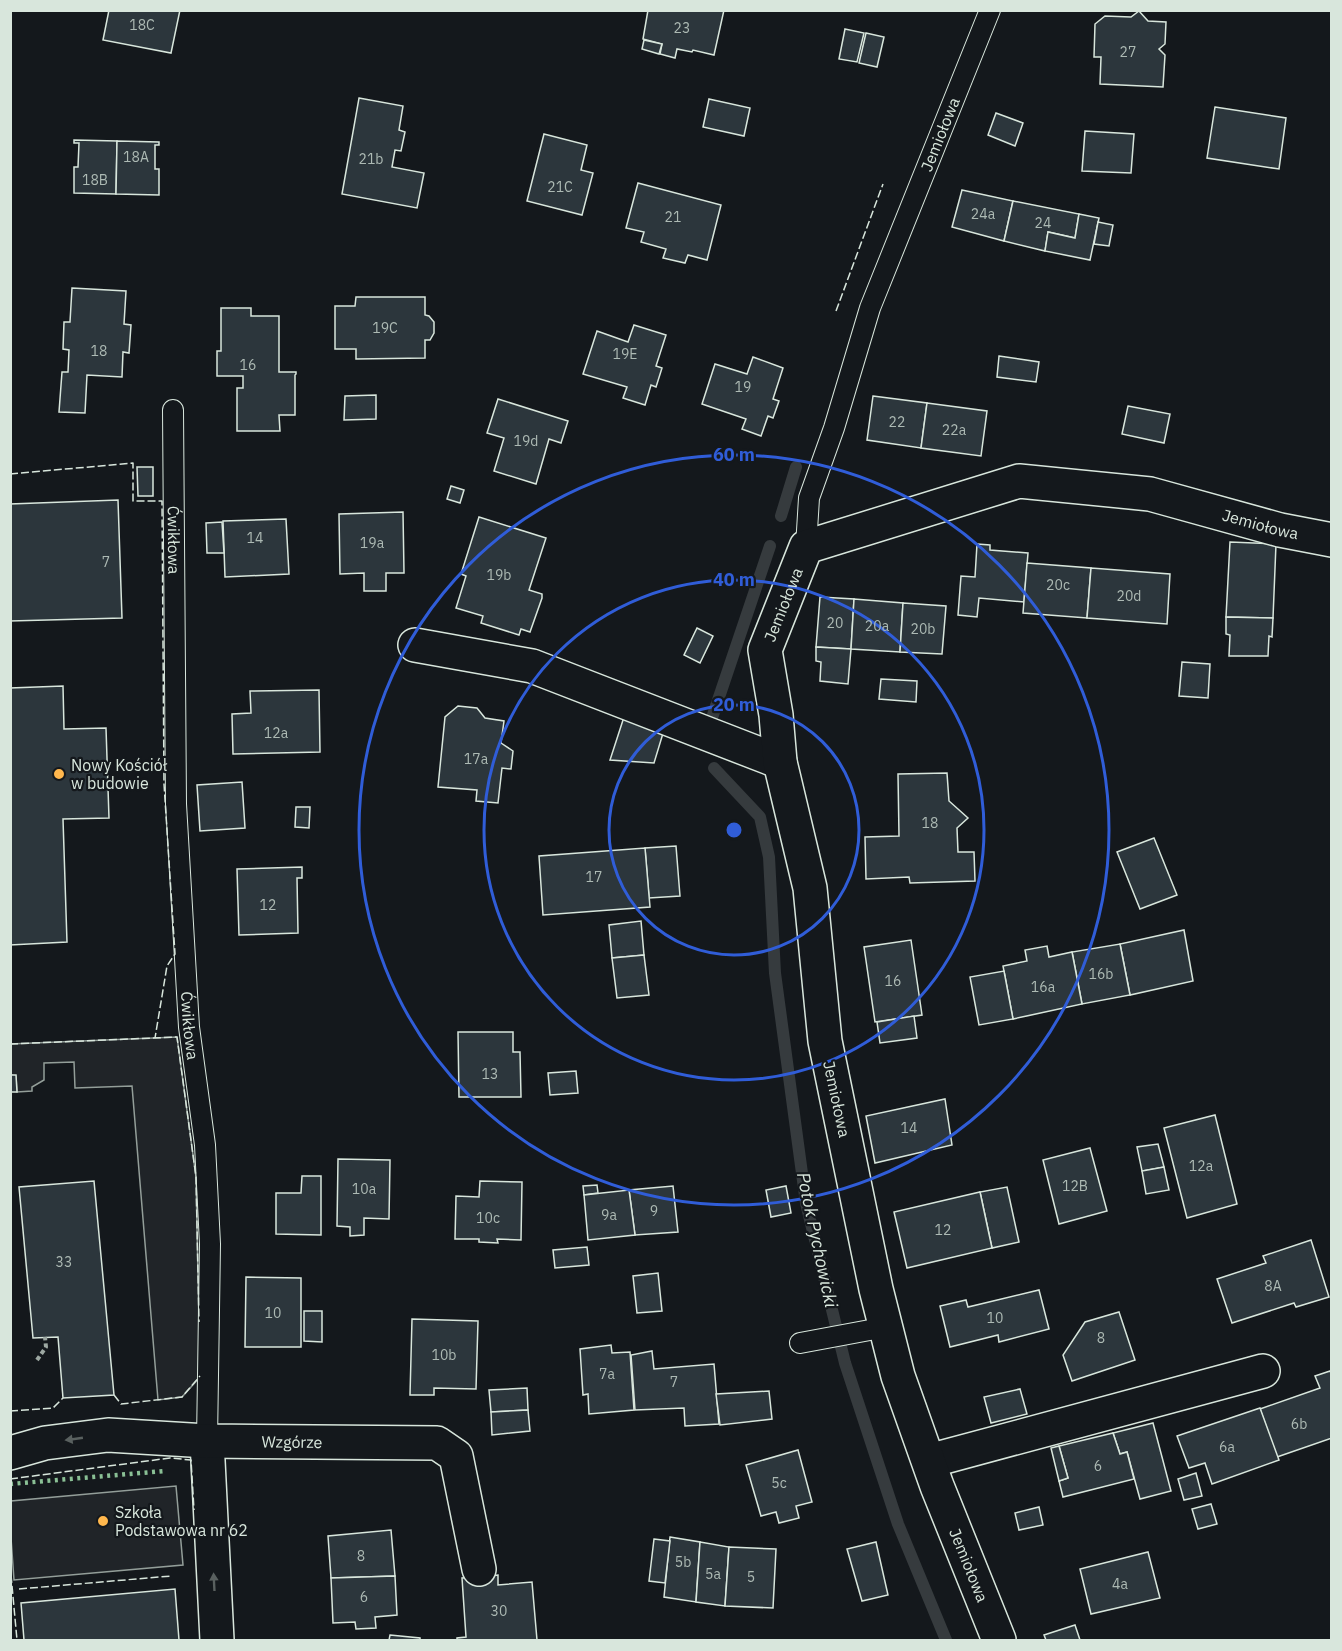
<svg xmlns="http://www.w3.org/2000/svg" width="1342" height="1651" viewBox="0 0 1342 1651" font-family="'IBM Plex Sans',sans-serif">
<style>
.green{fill:#202428;stroke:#939e99;stroke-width:1.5}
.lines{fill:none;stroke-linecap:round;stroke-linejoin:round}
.stream{stroke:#363b3e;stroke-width:12}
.building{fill:#2c363c;stroke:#d8e6dc;stroke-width:1.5}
.service-casing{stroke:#d8e6dc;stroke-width:22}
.minor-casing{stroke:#d8e6dc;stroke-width:36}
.path{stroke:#9da8a2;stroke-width:4;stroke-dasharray:4.5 3;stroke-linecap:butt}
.service{stroke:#14181c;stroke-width:20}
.minor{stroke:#14181c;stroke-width:33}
.hedge{stroke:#8ac095;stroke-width:4.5;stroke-dasharray:3 4.5;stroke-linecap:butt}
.fence{stroke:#d8e6dc;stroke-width:1.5;stroke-dasharray:8 3;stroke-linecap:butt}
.oneway{fill:#59605f}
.ring{fill:none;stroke:#305dd8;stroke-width:3}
.poi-dot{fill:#ffb74d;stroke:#14181c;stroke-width:2}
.labels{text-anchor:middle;stroke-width:4.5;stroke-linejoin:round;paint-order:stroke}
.number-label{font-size:14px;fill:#adbab4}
.street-label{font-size:16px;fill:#d8e6dc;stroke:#14181c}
.poi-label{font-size:16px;fill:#d8e6dc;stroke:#14181c;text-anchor:start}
.water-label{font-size:18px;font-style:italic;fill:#d8e6dc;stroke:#14181c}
.centre{fill:#305dd8;stroke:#14181c;stroke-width:3}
.ring-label{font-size:18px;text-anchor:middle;font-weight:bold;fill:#305dd8;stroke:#14181c;stroke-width:4.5;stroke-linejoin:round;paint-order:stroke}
</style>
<rect width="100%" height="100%" fill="#14181c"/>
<!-- green -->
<g class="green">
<polygon points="177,1037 196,1177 200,1377 182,1397 158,1400 132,1086 75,1088 74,1062 44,1063 44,1080 32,1087 32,1091 17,1092 16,1076 11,1075 10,1044"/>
<polygon points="176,1486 183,1565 14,1580 11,1538 11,1501"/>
</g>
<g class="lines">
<!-- stream -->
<g class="stream">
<polyline points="781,516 796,467"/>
<polyline points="713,715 770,546"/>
<polyline points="714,768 760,817 769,857 775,973 806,1203 845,1363 898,1524 946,1640"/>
</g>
</g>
<!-- building -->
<g class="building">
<polygon points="109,10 180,10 171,53 103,40"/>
<polygon points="648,10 724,10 714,55 693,50 692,52 677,49 675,58 660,54 662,44 643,39"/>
<polygon points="1139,11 1148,21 1166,22 1165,44 1159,49 1165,55 1163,87 1100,84 1101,57 1094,57 1095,24 1105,16 1131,17"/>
<polygon points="845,29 864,33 857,62 839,59"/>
<polygon points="866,33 884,37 877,67 859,63"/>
<polygon points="644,40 662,44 659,54 642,49"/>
<polygon points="359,98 403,106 399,130 405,132 401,151 395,150 392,167 424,173 417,208 342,194"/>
<polygon points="709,99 750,108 744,136 703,127"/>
<polygon points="1215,107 1286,118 1279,169 1207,158"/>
<polygon points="996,113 1023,123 1015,146 988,135"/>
<polygon points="1085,131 1134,134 1131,173 1082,171"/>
<polygon points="544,134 587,145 581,170 593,173 582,215 527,201"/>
<polygon points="74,140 117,141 116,194 74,193 74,167 78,167 79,143 74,143"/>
<polygon points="117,141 159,142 159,145 155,145 155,169 159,169 159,195 116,194"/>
<polygon points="638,183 721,205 707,260 688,255 685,263 663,258 666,249 641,242 644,232 626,228"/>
<polygon points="962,190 1013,201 1004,241 952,227"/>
<polygon points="1013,201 1079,214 1075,238 1048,232 1045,251 1004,241"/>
<polygon points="1079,214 1099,218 1090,260 1045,251 1048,232 1075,238"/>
<polygon points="1098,222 1113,225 1109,246 1094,244"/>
<polygon points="72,288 126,291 124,324 131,325 129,353 123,352 122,377 87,375 85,413 59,412 62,372 68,372 69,350 63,349 64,322 70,322"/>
<polygon points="356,297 425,297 425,315 429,316 434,322 434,333 430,340 425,340 425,358 356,359 356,349 335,349 335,306 355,306"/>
<polygon points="221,308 251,308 251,316 279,316 279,372 296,372 296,374 295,375 295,415 279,415 280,431 237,431 237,388 243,388 243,376 217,376 217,351 221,351"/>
<polygon points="634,325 666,335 656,366 662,368 656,387 651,385 645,405 623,398 627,387 583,374 597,331 628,342"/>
<polygon points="999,356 1039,362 1036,382 997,377"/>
<polygon points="753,357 783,368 773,399 779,401 773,418 768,416 761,436 742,429 746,419 702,404 715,364 747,374"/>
<polygon points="376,395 376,419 344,420 345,396"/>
<polygon points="873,396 927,403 921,448 867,440"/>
<polygon points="498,399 568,421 561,443 549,439 536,484 494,471 504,438 487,433"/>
<polygon points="927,403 987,411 981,456 921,448"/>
<polygon points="1128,406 1170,414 1164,443 1122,434"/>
<polygon points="137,467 153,467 153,496 138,496"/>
<polygon points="451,486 464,490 460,503 447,499"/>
<polygon points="118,500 122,618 10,621 10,504"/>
<polygon points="403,512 404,573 386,573 386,591 364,591 364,573 340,574 339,514"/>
<polygon points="479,517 546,538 529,590 542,594 542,598 530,632 521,629 519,635 481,623 483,616 456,608 466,576 461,574"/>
<polygon points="286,519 289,574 225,577 223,521"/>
<polygon points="222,522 224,553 207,553 206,523"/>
<polygon points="1230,542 1276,544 1273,618 1226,617"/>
<polygon points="977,544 990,545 990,550 1028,553 1024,602 979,598 977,617 958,615 961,576 975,577"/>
<polygon points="1027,563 1091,568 1087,618 1023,613"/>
<polygon points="1091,568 1170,574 1167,624 1087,618"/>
<polygon points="820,597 854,599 851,649 816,647"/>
<polygon points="854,599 903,603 900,652 851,649"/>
<polygon points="903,603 946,606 942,654 900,652"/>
<polygon points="1226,617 1273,618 1272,637 1269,636 1268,656 1229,656 1230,635 1226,634"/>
<polygon points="697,628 713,636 700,663 684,655"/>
<polygon points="816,647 851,649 848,684 820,681 821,662 816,661"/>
<polygon points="1182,662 1210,664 1208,698 1179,696"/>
<polygon points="881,679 917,681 916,702 879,699"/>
<polygon points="63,686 64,729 106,728 109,818 63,819 67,942 10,945 10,688"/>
<polygon points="319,690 320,752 233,754 232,714 251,713 250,691"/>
<polygon points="458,706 477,708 485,718 504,721 501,743 513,751 511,769 502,768 498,803 476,801 477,790 438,787 445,717"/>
<polygon points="624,717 664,730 654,763 610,760"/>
<polygon points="947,773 949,801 968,818 957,828 958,852 974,852 975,881 910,883 909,877 866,879 865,837 899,836 898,774"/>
<polygon points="242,782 245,828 200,831 197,785"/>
<polygon points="296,807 310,807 309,828 295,827"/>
<polygon points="1154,838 1177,895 1140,909 1117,852"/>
<polygon points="676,846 680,896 649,898 645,848"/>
<polygon points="645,848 650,907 543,915 539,856"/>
<polygon points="302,867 302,878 297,878 298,933 239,935 237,869"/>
<polygon points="641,921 644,955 612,958 609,925"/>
<polygon points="1184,930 1193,981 1130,995 1120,944"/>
<polygon points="911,940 922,1015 875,1022 864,947"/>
<polygon points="1120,944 1130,995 1082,1004 1072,952"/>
<polygon points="1047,946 1049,957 1072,952 1082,1004 1013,1019 1003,966 1027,961 1025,950"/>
<polygon points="644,955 649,995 617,998 612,958"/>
<polygon points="1004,971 1013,1019 979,1025 970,977"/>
<polygon points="914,1016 917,1038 880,1043 877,1022"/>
<polygon points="458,1032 513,1032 513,1052 520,1052 521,1097 459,1097"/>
<polygon points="576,1071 578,1093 550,1095 548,1073"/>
<polygon points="10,1075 16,1075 17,1092 10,1092"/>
<polygon points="945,1099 952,1145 875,1163 866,1116"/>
<polygon points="1215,1115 1237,1204 1187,1218 1164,1128"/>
<polygon points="1158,1144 1164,1167 1142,1171 1137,1147"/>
<polygon points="1090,1148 1107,1211 1059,1224 1043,1160"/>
<polygon points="338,1159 390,1160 389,1219 364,1218 364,1235 350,1236 350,1227 337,1226"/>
<polygon points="1164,1167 1169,1190 1146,1194 1142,1171"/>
<polygon points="302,1176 321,1176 321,1235 276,1234 276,1193 301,1193"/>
<polygon points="94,1181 114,1395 63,1398 58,1337 33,1338 19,1187"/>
<polygon points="480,1181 522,1182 521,1240 497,1239 498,1243 479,1242 479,1239 455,1239 456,1196 479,1197"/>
<polygon points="597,1185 598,1193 584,1195 583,1186"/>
<polygon points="673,1186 678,1232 635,1235 629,1190"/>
<polygon points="786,1186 791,1213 771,1217 766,1190"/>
<polygon points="1007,1187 1019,1242 992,1248 980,1192"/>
<polygon points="629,1190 635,1235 588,1240 584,1195"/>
<polygon points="980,1192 992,1248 907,1268 894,1212"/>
<polygon points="1311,1240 1329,1297 1296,1307 1294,1303 1232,1323 1217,1279 1266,1263 1263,1256"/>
<polygon points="587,1247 589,1265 555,1268 553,1250"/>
<polygon points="658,1273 662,1311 637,1313 633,1276"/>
<polygon points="246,1277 301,1278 301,1347 245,1347"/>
<polygon points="1039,1290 1049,1329 999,1342 998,1335 950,1347 940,1306 966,1300 968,1307"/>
<polygon points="304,1311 322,1311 322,1342 304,1341"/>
<polygon points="1119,1312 1135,1360 1072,1381 1063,1355 1085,1322"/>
<polygon points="412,1319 478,1321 476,1389 434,1388 434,1395 410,1395"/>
<polygon points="611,1345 612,1353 630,1352 634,1410 589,1414 588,1394 583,1395 580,1349"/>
<polygon points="652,1351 654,1369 714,1364 719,1424 685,1426 684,1408 635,1410 631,1355"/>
<polygon points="1330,1371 1332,1376 1332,1438 1277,1457 1260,1409 1320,1388 1315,1376"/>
<polygon points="527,1388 528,1410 491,1412 489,1390"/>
<polygon points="1020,1389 1027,1414 991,1423 984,1397"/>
<polygon points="769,1391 772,1419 720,1425 716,1394"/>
<polygon points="1260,1408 1279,1460 1212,1484 1205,1463 1189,1468 1177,1436"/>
<polygon points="528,1410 530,1431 492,1435 491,1412"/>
<polygon points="1153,1423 1171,1491 1140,1499 1127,1452 1120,1454 1113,1433"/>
<polygon points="1113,1433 1120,1454 1127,1452 1134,1479 1063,1497 1059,1481 1068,1478 1059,1446"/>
<polygon points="1059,1446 1068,1478 1059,1481 1051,1448"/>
<polygon points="798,1450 812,1502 796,1506 799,1518 779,1523 776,1512 761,1516 746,1465"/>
<polygon points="1196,1473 1202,1496 1184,1500 1178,1479"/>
<polygon points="1211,1504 1217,1524 1198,1529 1192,1509"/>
<polygon points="1039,1507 1043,1525 1019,1530 1015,1513"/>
<polygon points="391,1530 395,1576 331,1578 328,1536"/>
<polygon points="670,1537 700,1542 696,1602 664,1597"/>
<polygon points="654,1539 670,1541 665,1583 649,1581"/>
<polygon points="700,1542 729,1547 725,1606 696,1602"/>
<polygon points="876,1542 888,1595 862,1601 847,1549"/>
<polygon points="729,1547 776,1549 773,1608 725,1606"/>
<polygon points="1148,1552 1160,1598 1091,1614 1080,1569"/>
<polygon points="498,1575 498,1585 532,1582 537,1640 457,1640 457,1638 466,1637 462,1578"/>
<polygon points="395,1576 397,1615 375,1617 376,1628 356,1629 355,1622 333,1623 331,1578"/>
<polygon points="175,1589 179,1640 24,1640 21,1603"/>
<polygon points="1075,1625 1080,1640 1046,1640 1044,1635"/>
<polygon points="390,1635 420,1638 420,1640 389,1640"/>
</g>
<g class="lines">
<!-- service casing -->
<g class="service-casing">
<g id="service">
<path id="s1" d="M173 410 176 804 189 1027 205 1145 210 1244 207 1441"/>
<path id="s2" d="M806 547 809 498 834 428 870 308 990 10"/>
<polyline points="800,1343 886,1327"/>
</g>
</g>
<!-- minor casing -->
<g class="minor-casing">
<g id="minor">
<polyline points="415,645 532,666 780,762"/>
<polyline points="207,1441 217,1640"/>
<path id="s3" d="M10 1453 45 1443 108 1435 207 1441 437 1443 456 1456 479 1569"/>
<polyline points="929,1461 1263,1371"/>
<path id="s4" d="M999 1640 937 1486 898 1376 876 1289 825 1041 810 888 780 762 776 715 765 650 806 547 1019 481 1150 494 1280 530 1332 540"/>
</g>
</g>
<!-- path -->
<polyline class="path" points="37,1360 46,1347 45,1337"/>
<!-- service -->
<use href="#service" class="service"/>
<!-- minor -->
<use href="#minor" class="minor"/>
<!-- hedge -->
<polyline class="hedge" points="10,1484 165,1471"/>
<!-- fence -->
<g class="fence">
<polyline points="836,311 883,184"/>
<polyline points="10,474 133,463 133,501 162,501 164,784 175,954 167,966 155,1038"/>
<polyline points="10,1044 177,1037 196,1177 199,1322"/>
<polyline points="114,1395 121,1404 182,1397 200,1376"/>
<polyline points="10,1411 53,1408 63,1398"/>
<polyline points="10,1479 170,1458 191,1460 194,1510"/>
<polyline points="10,1564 17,1640"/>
<polyline points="19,1589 171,1576"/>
</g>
</g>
<!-- one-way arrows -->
<defs><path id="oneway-solid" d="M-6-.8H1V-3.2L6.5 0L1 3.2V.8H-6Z" transform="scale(1.5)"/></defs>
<g class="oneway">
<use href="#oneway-solid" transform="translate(74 1439) rotate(172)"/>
<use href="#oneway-solid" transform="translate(214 1582) rotate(-93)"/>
</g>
<!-- distance rings -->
<g class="ring">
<circle cx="734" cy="830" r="125"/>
<circle cx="734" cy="830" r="250"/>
<circle cx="734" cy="830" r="375"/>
</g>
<!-- markers -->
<g class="poi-dot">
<circle cx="59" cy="774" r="6"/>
<circle cx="103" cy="1521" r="6"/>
</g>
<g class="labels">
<!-- number labels -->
<g class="number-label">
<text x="142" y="30">18C</text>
<text x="682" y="33">23</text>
<text x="1128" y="57">27</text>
<text x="136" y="162">18A</text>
<text x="371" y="164">21b</text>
<text x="95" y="185">18B</text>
<text x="560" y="192">21C</text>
<text x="983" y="219">24a</text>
<text x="673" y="222">21</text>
<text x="1043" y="228">24</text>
<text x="385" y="333">19C</text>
<text x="99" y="356">18</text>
<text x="625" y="359">19E</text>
<text x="248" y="370">16</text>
<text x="743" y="392">19</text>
<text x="897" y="427">22</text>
<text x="954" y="435">22a</text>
<text x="526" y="446">19d</text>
<text x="255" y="543">14</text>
<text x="372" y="548">19a</text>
<text x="106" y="567">7</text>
<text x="499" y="580">19b</text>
<text x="1058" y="590">20c</text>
<text x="1129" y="601">20d</text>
<text x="835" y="628">20</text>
<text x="877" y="631">20a</text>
<text x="923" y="634">20b</text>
<text x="276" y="738">12a</text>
<text x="476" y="764">17a</text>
<text x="930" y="828">18</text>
<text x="594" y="882">17</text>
<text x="268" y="910">12</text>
<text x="1101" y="979">16b</text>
<text x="893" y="986">16</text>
<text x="1043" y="992">16a</text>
<text x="490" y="1079">13</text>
<text x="909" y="1133">14</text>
<text x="1201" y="1171">12a</text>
<text x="1075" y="1191">12B</text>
<text x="364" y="1194">10a</text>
<text x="654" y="1216">9</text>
<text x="609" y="1220">9a</text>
<text x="488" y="1223">10c</text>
<text x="943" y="1235">12</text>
<text x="64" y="1267">33</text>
<text x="1273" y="1291">8A</text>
<text x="273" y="1318">10</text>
<text x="995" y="1323">10</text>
<text x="1101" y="1343">8</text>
<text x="444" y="1360">10b</text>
<text x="607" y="1379">7a</text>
<text x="674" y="1387">7</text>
<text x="1299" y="1429">6b</text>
<text x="1227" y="1452">6a</text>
<text x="1098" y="1471">6</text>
<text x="779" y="1488">5c</text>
<text x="361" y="1561">8</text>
<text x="683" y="1567">5b</text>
<text x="713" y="1579">5a</text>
<text x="751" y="1582">5</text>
<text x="1120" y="1589">4a</text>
<text x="364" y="1602">6</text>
<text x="499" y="1616">30</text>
</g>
<!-- street labels -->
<g class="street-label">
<text dy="6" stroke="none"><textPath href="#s2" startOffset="436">Jemiołowa</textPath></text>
<text dy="6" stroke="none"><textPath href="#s4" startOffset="1602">Jemiołowa</textPath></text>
<text dy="6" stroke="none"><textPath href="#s1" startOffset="130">Ćwikłowa</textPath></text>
<text dy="6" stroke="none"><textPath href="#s4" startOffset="1071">Jemiołowa</textPath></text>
<text dy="6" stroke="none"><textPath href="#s1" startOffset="616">Ćwikłowa</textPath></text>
<text transform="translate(837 1099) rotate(78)" y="6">Jemiołowa</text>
<text dy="6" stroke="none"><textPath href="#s3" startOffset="284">Wzgórze</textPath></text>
<text transform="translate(969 1565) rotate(68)" y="6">Jemiołowa</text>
</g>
<!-- poi labels -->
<g class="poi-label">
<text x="71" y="771">Nowy Kościół<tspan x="71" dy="18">w budowie</tspan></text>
<text x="115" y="1518">Szkoła<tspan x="115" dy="18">Podstawowa nr 62</tspan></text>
</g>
<!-- water labels -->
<g class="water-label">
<text transform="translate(817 1240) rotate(78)" y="6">Potok Pychowicki</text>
</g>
</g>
<circle cx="734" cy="830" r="9" class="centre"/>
<g class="ring-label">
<text x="734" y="461">60 m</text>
<text x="734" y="586">40 m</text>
<text x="734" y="711">20 m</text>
</g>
<!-- border -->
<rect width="1342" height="1651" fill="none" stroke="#d8e6dc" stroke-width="24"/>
</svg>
